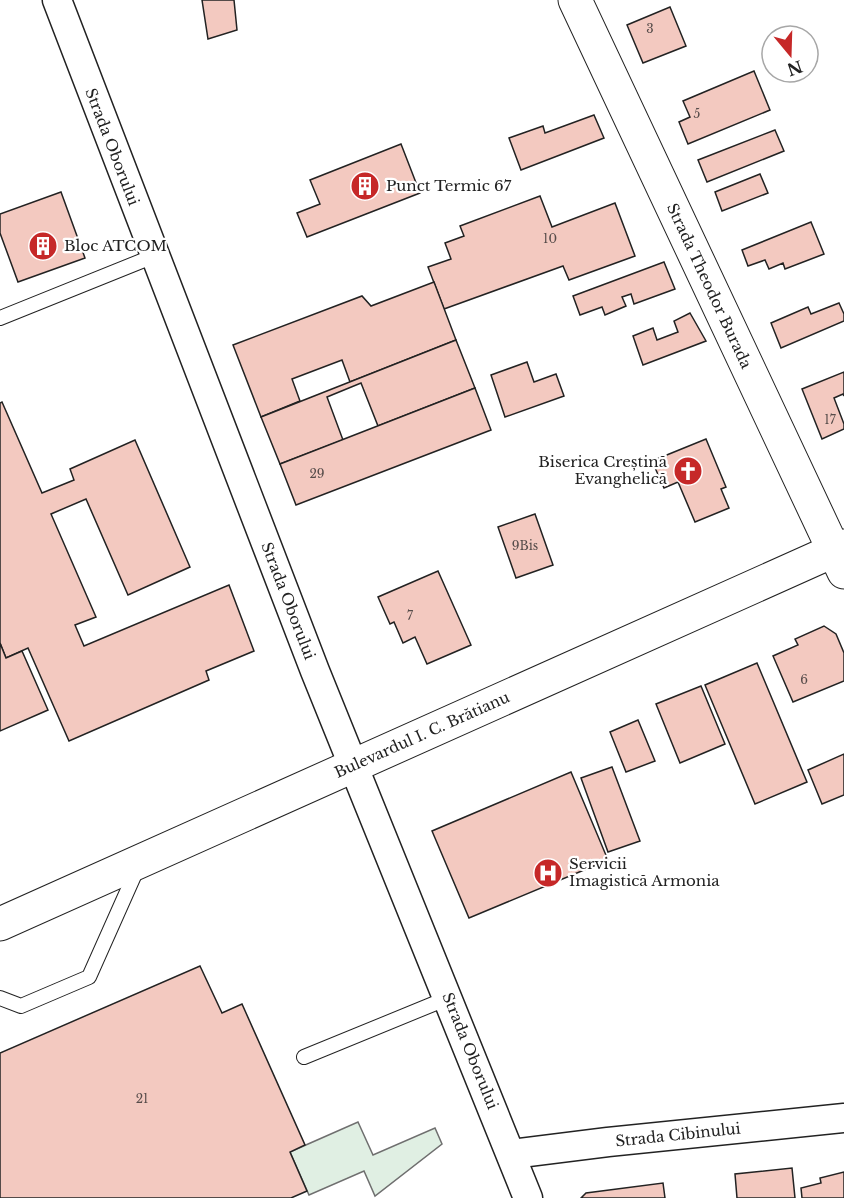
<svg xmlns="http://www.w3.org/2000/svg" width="844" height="1198" viewBox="0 0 844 1198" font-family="'Libre Baskerville',serif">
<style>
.green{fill:#e0efe3;stroke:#6f6f6f;stroke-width:1.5}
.building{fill:#f3c9c0;stroke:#222;stroke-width:1.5}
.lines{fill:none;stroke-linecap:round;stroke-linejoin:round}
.service-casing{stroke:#222;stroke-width:16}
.minor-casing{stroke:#222;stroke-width:31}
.tertiary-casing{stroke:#222;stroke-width:35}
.primary-casing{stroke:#222;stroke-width:35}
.service{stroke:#fff;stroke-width:14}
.minor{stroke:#fff;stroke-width:28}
.tertiary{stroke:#fff;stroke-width:33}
.primary{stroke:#fff;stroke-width:33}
.labels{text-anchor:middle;stroke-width:4.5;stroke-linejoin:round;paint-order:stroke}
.number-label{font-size:12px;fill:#564c4a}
.street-label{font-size:15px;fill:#222;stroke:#fff}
.poi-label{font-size:15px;fill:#222;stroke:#fff;text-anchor:start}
</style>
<rect width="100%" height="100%" fill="#fff"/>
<!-- green -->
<polygon class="green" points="358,1122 373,1155 435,1128 442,1144 375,1196 364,1171 309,1195 290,1152"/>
<!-- building -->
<g class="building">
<polygon points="202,0 234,0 237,30 208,39"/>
<polygon points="670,7 686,46 643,63 627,25"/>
<polygon points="754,71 770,110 688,144 679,122 690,117 683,101"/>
<polygon points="594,115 604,138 521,170 509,138 543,126 545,133"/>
<polygon points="775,130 784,151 707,182 698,160"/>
<polygon points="401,144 420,193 307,237 297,213 320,204 310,180"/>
<polygon points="760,174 768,193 722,211 715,192"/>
<polygon points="61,192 85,258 18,282 0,233 0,214"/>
<polygon points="540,196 552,227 615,203 635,256 569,280 563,266 444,309 428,267 451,259 445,243 464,236 460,226"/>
<polygon points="811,222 824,254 785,269 783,263 769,269 765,260 748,266 742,250"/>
<polygon points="664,262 675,289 634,304 631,294 622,297 626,306 605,315 602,307 580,315 573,296"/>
<polygon points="434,282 456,340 350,382 342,360 292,379 300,401 261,417 233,345 362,296 371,306"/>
<polygon points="839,303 844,314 844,321 781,348 771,323 808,307 811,314"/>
<polygon points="690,313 706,341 643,365 633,336 653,328 657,340 678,332 674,321"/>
<polygon points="456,340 475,388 378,426 361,383 327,397 343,440 280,464 261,417"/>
<polygon points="527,362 534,382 556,374 564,396 505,417 491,375"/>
<polygon points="844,372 844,396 843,394 834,398 844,424 844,429 822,439 802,389"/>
<polygon points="475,388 491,430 296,505 280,464"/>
<polygon points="2,402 42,493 74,480 70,469 135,440 190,567 128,595 86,499 51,514 96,617 75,625 84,646 229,585 254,651 206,671 209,680 69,741 28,648 6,658 0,643 0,403"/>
<polygon points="706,439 726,487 721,489 729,508 695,522 678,482 664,488 652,461"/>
<polygon points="535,514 553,565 516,578 498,527"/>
<polygon points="438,571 471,645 427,664 415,637 403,643 394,622 390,624 378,597"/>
<polygon points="824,626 836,634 844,653 844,681 793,702 773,656 798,645 795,639"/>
<polygon points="0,643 6,658 22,651 48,710 0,731"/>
<polygon points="757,663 807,782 755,804 705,685"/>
<polygon points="701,686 725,744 680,763 656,704"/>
<polygon points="638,720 655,761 626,772 610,732"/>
<polygon points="844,754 844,795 822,804 808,770"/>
<polygon points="612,767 640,841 608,852 581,778"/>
<polygon points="571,772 608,860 469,918 432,831"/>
<polygon points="200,966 222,1013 242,1004 305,1145 290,1152 307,1191 291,1198 0,1198 0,1053"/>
<polygon points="792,1168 795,1198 737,1198 735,1174"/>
<polygon points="844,1172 844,1198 802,1198 801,1188 821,1183 820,1178"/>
<polygon points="663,1183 665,1198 581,1198 586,1193"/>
</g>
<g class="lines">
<!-- service casing -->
<g class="service-casing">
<g id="service">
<polyline points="0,318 154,256"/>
<polyline points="0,998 21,1006 89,977 138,867"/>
<polyline points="304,1057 448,998"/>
</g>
</g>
<!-- minor casing -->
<g class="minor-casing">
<g id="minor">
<polyline points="57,0 315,671 528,1198"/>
<polyline points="512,1154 608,1142 844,1118"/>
</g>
</g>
<!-- tertiary casing -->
<g class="tertiary-casing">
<polyline id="tertiary" points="575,0 844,572"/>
</g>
<!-- primary casing -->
<g class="primary-casing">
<polyline id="primary" points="0,924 844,546"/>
</g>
<!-- service -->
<use href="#service" class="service"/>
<!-- minor -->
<use href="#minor" class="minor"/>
<!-- tertiary -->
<use href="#tertiary" class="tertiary"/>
<!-- primary -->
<use href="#primary" class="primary"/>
</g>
<!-- icons -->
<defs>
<g id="building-disc" transform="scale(1.5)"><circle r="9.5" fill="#c62828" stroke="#fff"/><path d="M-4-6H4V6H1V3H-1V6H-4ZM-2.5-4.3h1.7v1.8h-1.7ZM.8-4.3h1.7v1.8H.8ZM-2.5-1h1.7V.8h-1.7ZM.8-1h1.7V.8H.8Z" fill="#fff"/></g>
<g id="church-disc" transform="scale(1.5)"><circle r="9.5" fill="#c62828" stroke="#fff"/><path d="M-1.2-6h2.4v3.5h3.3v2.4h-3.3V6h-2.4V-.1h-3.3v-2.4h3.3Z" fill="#fff"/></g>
<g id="hospital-disc" transform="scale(1.5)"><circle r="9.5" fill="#c62828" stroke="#fff"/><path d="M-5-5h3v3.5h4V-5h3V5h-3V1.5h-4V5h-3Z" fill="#fff"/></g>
</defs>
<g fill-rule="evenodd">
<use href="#building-disc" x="365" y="186"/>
<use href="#building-disc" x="43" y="246"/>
<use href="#church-disc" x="688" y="471"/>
<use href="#hospital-disc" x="548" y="873"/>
</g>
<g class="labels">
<!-- number labels -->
<g class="number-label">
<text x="650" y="33">3</text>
<text x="697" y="118">5</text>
<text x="550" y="243">10</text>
<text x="830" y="424">17</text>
<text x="317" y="478">29</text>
<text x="525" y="550">9Bis</text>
<text x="410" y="620">7</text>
<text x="804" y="684">6</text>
<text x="142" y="1103">21</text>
</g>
<!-- street labels -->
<g class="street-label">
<text transform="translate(112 147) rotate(69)" y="5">Strada Oborului</text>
<text transform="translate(709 286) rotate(65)" y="5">Strada Theodor Burada</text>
<text transform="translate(288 601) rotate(69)" y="5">Strada Oborului</text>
<text transform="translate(422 735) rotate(-24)" y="5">Bulevardul I. C. Brătianu</text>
<text transform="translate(470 1051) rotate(68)" y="5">Strada Oborului</text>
<text transform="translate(678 1135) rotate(-6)" y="5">Strada Cibinului</text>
</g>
<!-- poi labels -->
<g class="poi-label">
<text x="386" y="191">Punct Termic 67</text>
<text x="64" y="251">Bloc ATCOM</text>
<text x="667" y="467" text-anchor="end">Biserica Creștină<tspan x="667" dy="17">Evanghelică</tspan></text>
<text x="569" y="869">Servicii<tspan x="569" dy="17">Imagistică Armonia</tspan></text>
</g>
</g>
<!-- north arrow -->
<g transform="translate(790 54) rotate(161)"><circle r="28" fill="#ffffff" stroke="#a7a7a7" stroke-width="1.5"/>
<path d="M0-4.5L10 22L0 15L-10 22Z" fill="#c62828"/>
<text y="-9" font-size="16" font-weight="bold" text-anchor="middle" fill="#222222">N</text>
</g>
</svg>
